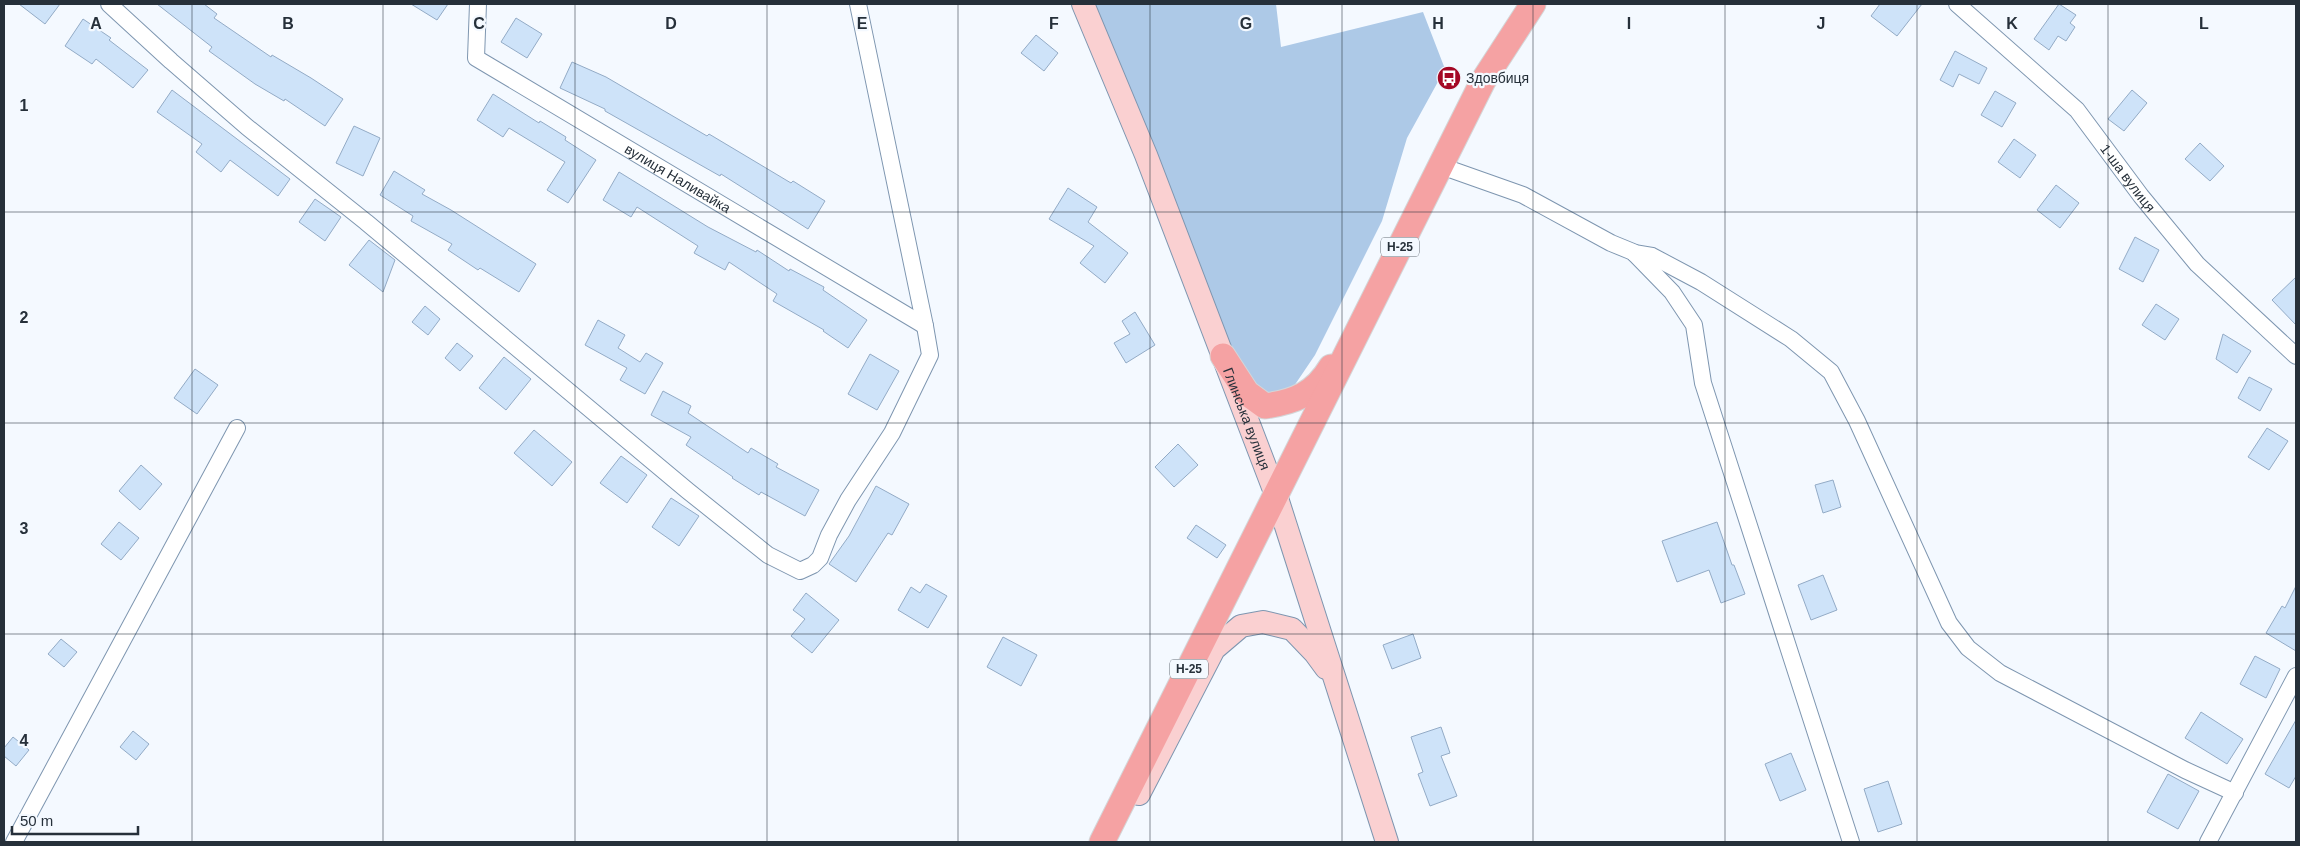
<svg xmlns="http://www.w3.org/2000/svg" width="2300" height="846" viewBox="0 0 2300 846" font-family="Arial,sans-serif">
<style>
.green{fill:#adc9e7}
.building{fill:#cee3f9;stroke:#93abc6}
.lines{fill:none;stroke-linecap:round;stroke-linejoin:round}
.street-casing{stroke:#7e96b0;stroke-width:18}
.secondary-casing{stroke:#7e96b0;stroke-width:24}
.primary-casing{stroke:#d4d6d8;stroke-width:27}
.street{stroke:#fff;stroke-width:16}
.secondary{stroke:#fad0d1;stroke-width:22}
.primary{stroke:#f5a2a3;stroke-width:25}
.grid{fill:none;stroke:#26303a;stroke-width:1;stroke-opacity:0.55}
.labels{text-anchor:middle;stroke-width:4.5;stroke-linejoin:round;paint-order:stroke}
.shield{fill:#f4f9ff;stroke:#646c75;stroke-width:1}
.shield-label{font-size:12px;font-weight:bold;fill:#26303a}
.poi-label{font-size:14px;fill:#26303a;stroke:#f4f9ff;text-anchor:start}
.street-label{font-size:14px;fill:#26303a;stroke:#f4f9ff}
.grid-label{font-size:16px;text-anchor:middle;font-weight:bold;fill:#26303a;stroke:#f4f9ff;stroke-width:4.5;stroke-linejoin:round;paint-order:stroke}
</style>
<rect width="100%" height="100%" fill="#f4f9ff"/>
<!-- green -->
<polygon class="green" points="1083,4 1276,4 1281,47 1423,12 1445,69 1407,138 1382,221 1315,355 1292,389 1251,400"/>
<!-- building -->
<g class="building">
<polygon points="19,4 60,4 45,24"/>
<polygon points="157,4 204,4 217,14 214,18 271,57 272,55 311,78 343,99 325,126 285,99 284,101 255,84 209,51 212,47"/>
<polygon points="411,4 448,4 437,20"/>
<polygon points="1880,4 1922,4 1897,36 1871,16"/>
<polygon points="2059,4 2076,15 2070,23 2075,27 2066,41 2058,36 2049,50 2034,39"/>
<polygon points="516,18 542,34 527,58 501,42"/>
<polygon points="83,19 111,38 109,40 148,70 133,88 96,59 92,64 65,46"/>
<polygon points="1036,35 1058,53 1044,71 1021,53"/>
<polygon points="1955,51 1987,68 1979,84 1959,74 1953,87 1940,80"/>
<polygon points="572,62 606,77 707,136 709,134 791,183 793,181 825,201 808,229 721,174 720,176 605,111 605,109 560,88"/>
<polygon points="172,90 290,179 278,196 230,160 221,172 196,152 202,144 157,112"/>
<polygon points="2132,90 2147,103 2124,131 2108,119"/>
<polygon points="1995,91 2016,103 2002,127 1981,115"/>
<polygon points="493,94 539,123 540,121 566,137 565,140 596,160 568,203 547,190 565,162 509,128 503,137 477,120"/>
<polygon points="354,126 380,138 363,176 336,163"/>
<polygon points="2014,139 2036,155 2020,178 1998,162"/>
<polygon points="2200,143 2224,166 2210,181 2185,159"/>
<polygon points="394,171 425,190 422,194 451,210 536,264 519,292 480,268 478,270 448,250 452,244 411,221 413,216 380,195"/>
<polygon points="619,172 708,227 756,252 757,250 789,271 790,269 824,287 823,290 867,320 848,348 823,331 824,330 773,301 777,294 729,262 725,270 694,253 698,246 637,207 631,217 603,200"/>
<polygon points="2056,185 2079,203 2060,228 2037,210"/>
<polygon points="1068,188 1097,207 1088,222 1128,253 1105,283 1080,263 1094,246 1049,219"/>
<polygon points="315,199 341,217 325,241 299,222"/>
<polygon points="2135,237 2159,250 2143,282 2119,269"/>
<polygon points="369,240 395,260 383,292 349,265"/>
<polygon points="2296,277 2296,325 2272,300"/>
<polygon points="2156,304 2179,319 2165,340 2142,325"/>
<polygon points="425,306 440,319 428,335 412,322"/>
<polygon points="1135,312 1155,345 1126,363 1114,343 1130,334 1122,321"/>
<polygon points="598,320 625,335 618,348 640,362 646,353 663,363 645,394 620,380 627,368 585,345"/>
<polygon points="2223,334 2251,351 2237,373 2216,359"/>
<polygon points="457,343 473,356 460,371 445,358"/>
<polygon points="870,354 899,371 877,410 848,394"/>
<polygon points="504,357 531,379 506,410 479,388"/>
<polygon points="195,369 218,385 197,414 174,398"/>
<polygon points="2249,377 2272,389 2260,411 2238,398"/>
<polygon points="663,391 691,406 688,413 748,453 751,448 778,464 776,467 819,490 805,516 761,492 759,495 732,478 733,477 686,445 691,437 651,415"/>
<polygon points="2267,428 2288,441 2269,470 2248,457"/>
<polygon points="534,430 572,462 552,486 514,453"/>
<polygon points="1178,444 1198,465 1174,487 1155,467"/>
<polygon points="621,456 647,475 627,503 600,483"/>
<polygon points="141,465 162,484 140,510 119,491"/>
<polygon points="1833,480 1841,507 1823,513 1815,485"/>
<polygon points="876,486 909,504 892,535 888,533 856,582 829,564 849,536"/>
<polygon points="671,498 699,516 679,546 652,527"/>
<polygon points="119,522 139,538 121,560 101,544"/>
<polygon points="1717,522 1732,565 1734,565 1745,594 1721,603 1709,570 1677,582 1662,541"/>
<polygon points="1196,525 1226,545 1217,558 1187,538"/>
<polygon points="1823,575 1837,610 1811,620 1798,585"/>
<polygon points="926,584 947,596 928,628 898,610 911,587 920,593"/>
<polygon points="2296,586 2296,651 2266,633 2282,606 2285,608"/>
<polygon points="806,593 839,620 812,653 791,636 805,619 793,610"/>
<polygon points="1413,634 1421,658 1392,669 1383,645"/>
<polygon points="1003,637 1037,655 1021,686 987,667"/>
<polygon points="61,639 77,652 64,667 48,654"/>
<polygon points="2255,656 2280,669 2266,698 2240,684"/>
<polygon points="2201,712 2243,739 2227,764 2185,738"/>
<polygon points="2296,720 2296,776 2289,788 2265,774"/>
<polygon points="1441,727 1450,753 1441,756 1457,796 1430,806 1418,774 1423,772 1411,737"/>
<polygon points="133,731 149,744 136,760 120,747"/>
<polygon points="13,737 29,750 16,766 4,756 4,748"/>
<polygon points="1791,753 1806,790 1780,801 1765,764"/>
<polygon points="2168,774 2199,791 2178,829 2147,812"/>
<polygon points="1888,781 1902,824 1878,832 1864,789"/>
</g>
<g class="lines">
<!-- street casing -->
<g class="street-casing">
<g id="street">
<polyline points="109,4 171,61 247,127 366,222 688,491 768,555 800,571 813,565 820,558 829,535 848,500 892,433 930,355 925,326 858,4"/>
<path id="s1" d="M478 4 476 58 925 326"/>
<path id="s2" d="M1957 4 2077 110 2141 196 2197 264 2296 356"/>
<polyline points="1441,166 1523,195 1611,243 1633,252 1672,292 1694,325 1703,383 1851,842"/>
<polyline points="1634,253 1652,256 1701,282 1791,339 1831,372 1857,421 1949,623 1968,648 2000,673 2185,770 2235,793"/>
<polyline points="14,842 237,428"/>
<polyline points="2208,842 2296,676"/>
</g>
</g>
<!-- secondary casing -->
<g class="secondary-casing">
<g id="secondary">
<path id="s3" d="M1083 4 1146 155 1276 495 1387 842"/>
<polyline points="1139,794 1214,649 1241,626 1263,622 1292,629 1315,653 1326,668"/>
</g>
</g>
<!-- primary casing -->
<g class="primary-casing">
<g id="primary">
<path d="M1223 356 1247 393 1265 406C1294 402 1315 394 1331 367"/>
<polyline points="1102,842 1483,81 1533,4"/>
</g>
</g>
<!-- street -->
<use href="#street" class="street"/>
<!-- secondary -->
<use href="#secondary" class="secondary"/>
<!-- primary -->
<use href="#primary" class="primary"/>
</g>
<!-- grid -->
<path class="grid" d="M192 4V842M383 4V842M575 4V842M767 4V842M958 4V842M1150 4V842M1342 4V842M1533 4V842M1725 4V842M1917 4V842M2108 4V842M4 212H2296M4 423H2296M4 634H2296"/>
<!-- icons -->
<defs>
<g id="bus-disc" transform="scale(1.25)"><circle r="9.5" fill="#a40825" stroke="#f4f9ff"/><path d="M-5-6H5V4H4V6H2V4H-2V6H-4V4H-5ZM-3.5-4V0h7V-4ZM-3.5 1.2v1.5H-2V1.2ZM2 1.2v1.5H3.5V1.2Z" fill="#fff"/></g>
</defs>
<g fill-rule="evenodd">
<use href="#bus-disc" x="1449" y="78"/>
</g>
<g class="labels">
<!-- shield labels -->
<g class="shield">
<rect x="1381" y="237.5" width="38" height="19" rx="4"/>
<rect x="1170" y="659.5" width="38" height="19" rx="4"/>
</g>
<g class="shield-label">
<text x="1400" y="251">Н-25</text>
<text x="1189" y="673">Н-25</text>
</g>
<!-- poi labels -->
<g class="poi-label">
<text x="1466" y="83">Здовбиця</text>
</g>
<!-- street labels -->
<g class="street-label">
<text dy="5" stroke="none"><textPath href="#s1" startOffset="289">вулиця Наливайка</textPath></text>
<text dy="5" stroke="none"><textPath href="#s2" startOffset="245">1-ша вулиця</textPath></text>
<text dy="5" stroke="none"><textPath href="#s3" startOffset="446">Глинська вулиця</textPath></text>
</g>
</g>
<g class="grid-label">
<text x="96" y="29">A</text>
<text x="288" y="29">B</text>
<text x="479" y="29">C</text>
<text x="671" y="29">D</text>
<text x="862" y="29">E</text>
<text x="1054" y="29">F</text>
<text x="1246" y="29">G</text>
<text x="1438" y="29">H</text>
<text x="1629" y="29">I</text>
<text x="1821" y="29">J</text>
<text x="2012" y="29">K</text>
<text x="2204" y="29">L</text>
<text x="24" y="111">1</text>
<text x="24" y="323">2</text>
<text x="24" y="534">3</text>
<text x="24" y="746">4</text>
</g>
<!-- border -->
<rect width="2300" height="846" fill="none" stroke="#26303a" stroke-width="10"/>
<!-- scale -->
<path d="M12 826v8h126v-8" fill="none" stroke="#26303a" stroke-width="2.5"/>
<text x="20" y="826" font-size="15" fill="#26303a" stroke="#f4f9ff" stroke-width="4" paint-order="stroke">50 m</text>
</svg>
